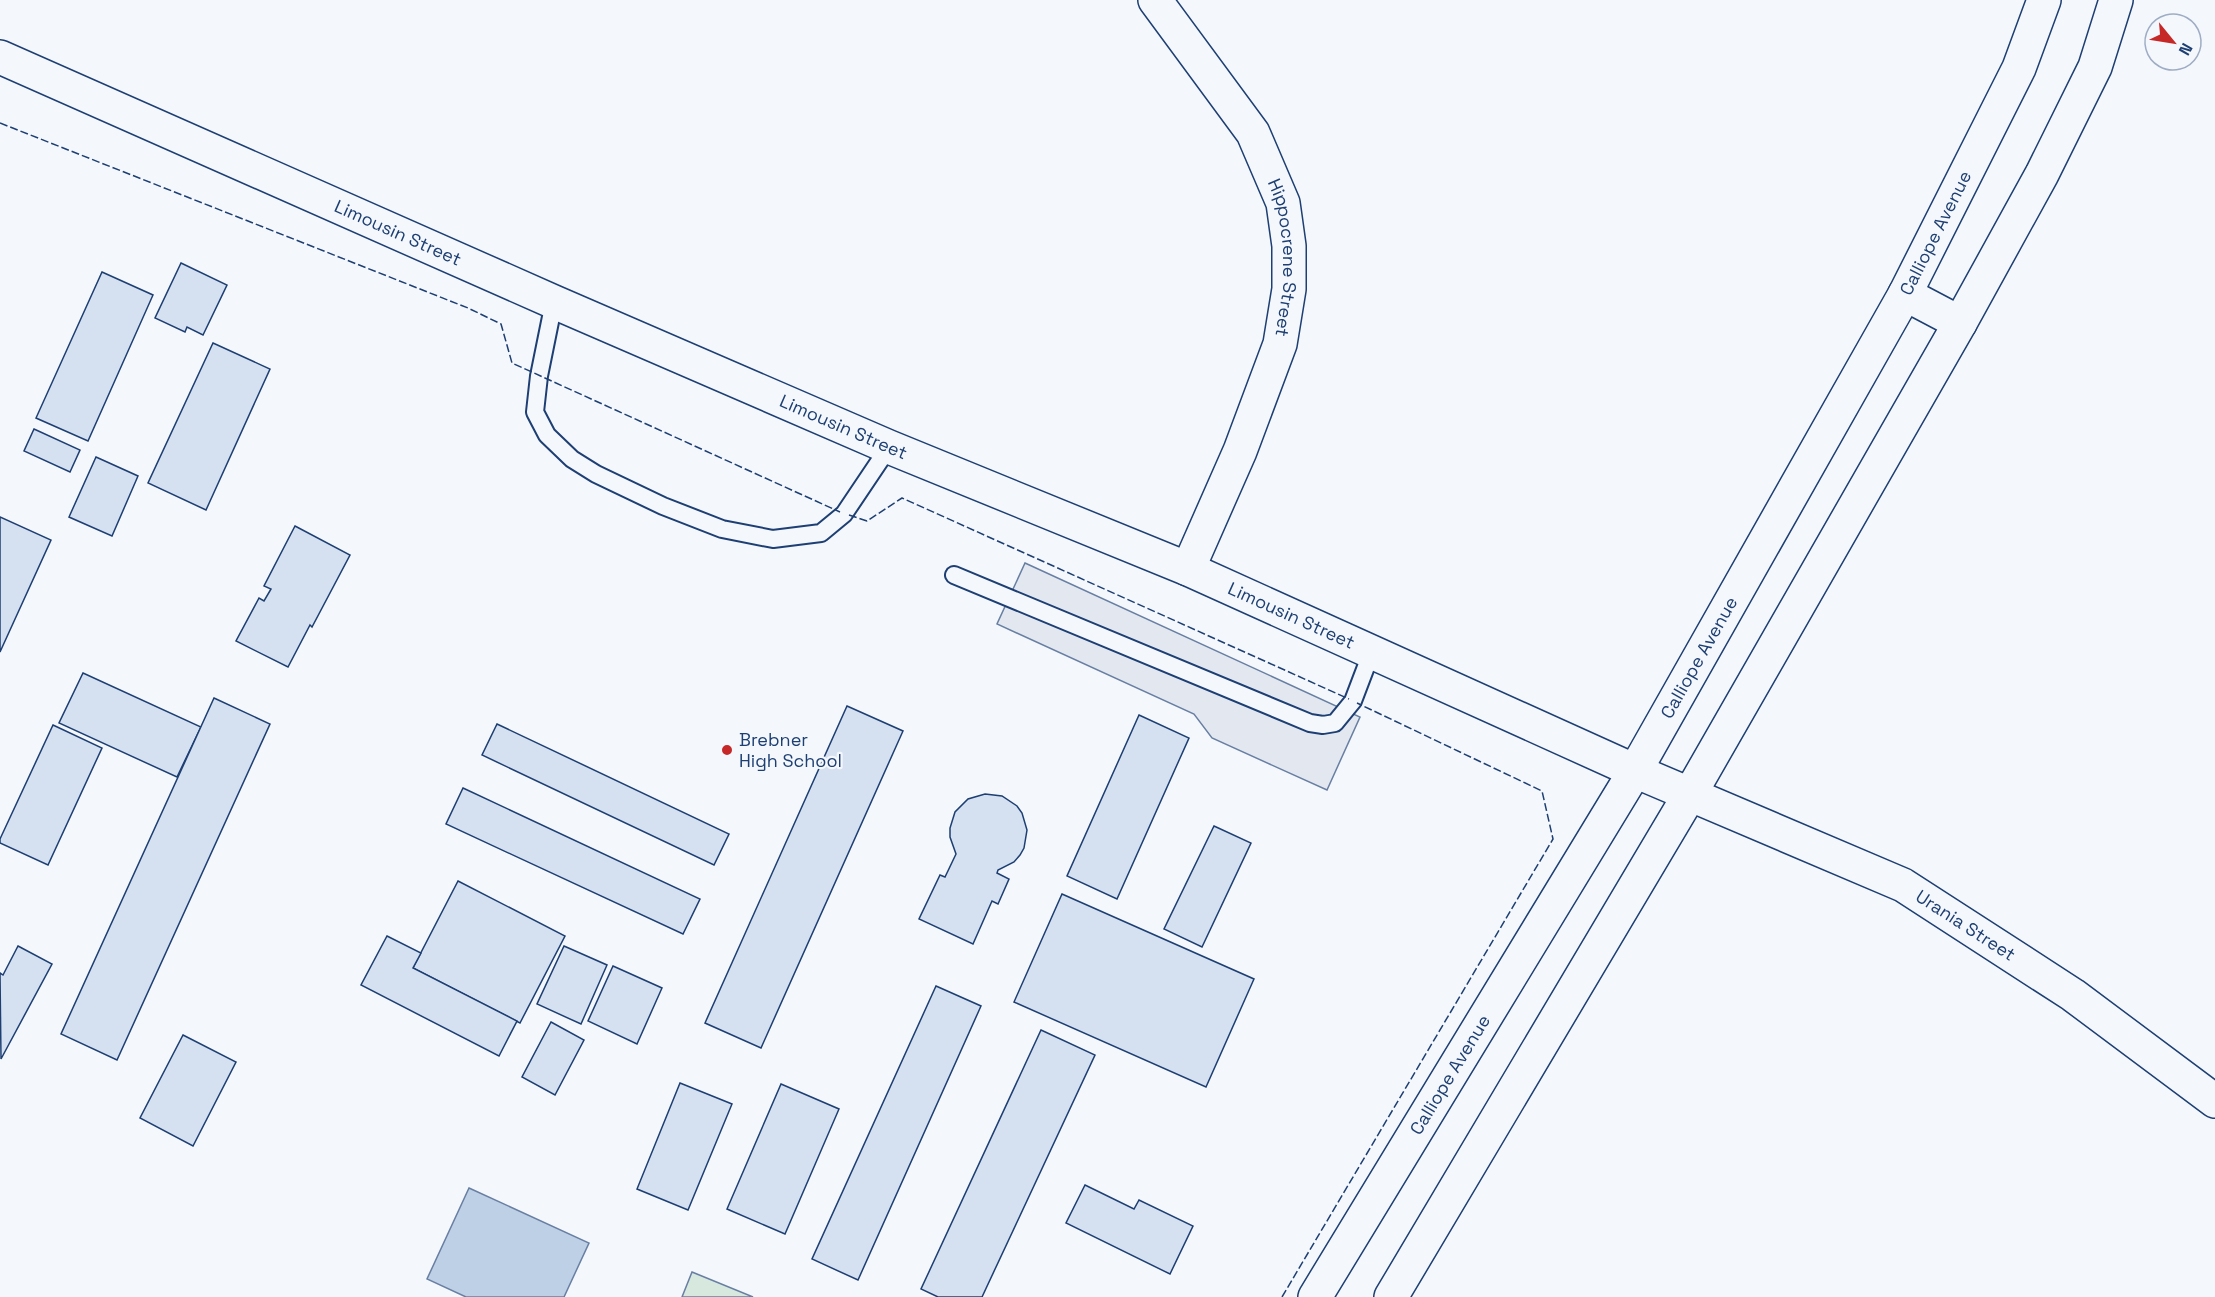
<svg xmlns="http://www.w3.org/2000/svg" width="2215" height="1297" viewBox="0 0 2215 1297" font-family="'Space Grotesk',sans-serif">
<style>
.green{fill:#d7e8df;stroke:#687fa3;stroke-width:1.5}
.parking{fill:#e3e8f0;stroke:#687fa3;stroke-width:1.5}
.water{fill:#bed0e5;stroke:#687fa3;stroke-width:1.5}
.building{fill:#d5e0f0;stroke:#1d3f73;stroke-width:1.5}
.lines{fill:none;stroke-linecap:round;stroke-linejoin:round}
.lane-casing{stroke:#1d3f73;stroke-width:20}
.street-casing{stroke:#1d3f73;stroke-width:36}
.secondary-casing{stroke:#1d3f73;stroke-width:36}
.lane{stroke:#f4f7fb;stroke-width:16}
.street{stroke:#f4f7fb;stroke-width:33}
.secondary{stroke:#f4f7fb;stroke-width:33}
.fence{stroke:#1d3f73;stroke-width:1.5;stroke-dasharray:8 3;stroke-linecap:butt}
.poi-dot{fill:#c62828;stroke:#f4f7fb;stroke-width:2}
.labels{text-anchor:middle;stroke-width:4.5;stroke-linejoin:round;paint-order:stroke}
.street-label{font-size:18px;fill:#1d3f73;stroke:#f4f7fb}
.poi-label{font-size:18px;fill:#1d3f73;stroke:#f4f7fb;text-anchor:start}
</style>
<rect width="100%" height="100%" fill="#f4f7fb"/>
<!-- green -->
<polygon class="green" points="692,1272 753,1297 682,1297"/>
<!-- parking -->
<polygon class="parking" points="1025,563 1360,717 1327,790 1212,738 1194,714 997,624"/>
<!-- water -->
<polygon class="water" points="469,1188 589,1243 564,1297 466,1297 427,1279"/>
<!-- building -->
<g class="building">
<polygon points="181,263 227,285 203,335 187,327 185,332 155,318"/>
<polygon points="102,272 153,295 88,441 36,418"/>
<polygon points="213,343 270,369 206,510 148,483"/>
<polygon points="34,429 80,450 70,472 24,451"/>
<polygon points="96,457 138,476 112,536 69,517"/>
<polygon points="0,517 51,540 0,652"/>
<polygon points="295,526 350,555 312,627 310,625 288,667 236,641 259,598 264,601 271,589 264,586"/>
<polygon points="83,673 201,727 177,777 59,723"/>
<polygon points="214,698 270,724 117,1060 61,1034"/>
<polygon points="847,706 903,731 761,1048 705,1023"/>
<polygon points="1139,715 1189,738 1117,899 1067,876"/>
<polygon points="497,724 729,834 714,865 482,755"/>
<polygon points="53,725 102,748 48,865 0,843 0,839"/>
<polygon points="463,788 700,899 683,934 446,824"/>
<polygon points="985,794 1002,796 1017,806 1022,813 1027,830 1024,848 1020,855 1014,862 998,870 997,873 1009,879 998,904 992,901 973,944 919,919 940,875 945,877 956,854 950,837 950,828 955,812 968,799"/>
<polygon points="1214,826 1251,843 1202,947 1164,929"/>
<polygon points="458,881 565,936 520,1023 413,968"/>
<polygon points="1062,894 1254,979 1206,1087 1014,1002"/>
<polygon points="387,936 421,953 413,968 517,1021 499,1056 361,985"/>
<polygon points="18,946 52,964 1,1059 0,973 3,975"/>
<polygon points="564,946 607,965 581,1024 537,1004"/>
<polygon points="613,966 662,988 637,1044 588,1021"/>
<polygon points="936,986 981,1006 858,1280 812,1259"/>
<polygon points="551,1022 584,1040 555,1095 522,1077"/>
<polygon points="1041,1030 1095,1055 982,1297 938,1297 921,1289"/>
<polygon points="183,1035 236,1062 193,1146 140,1118"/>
<polygon points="680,1083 732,1104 688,1210 637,1189"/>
<polygon points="781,1084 839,1109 785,1234 727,1209"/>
<polygon points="1085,1185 1134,1209 1139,1200 1193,1226 1170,1274 1066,1223"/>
</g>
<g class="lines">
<!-- lane casing -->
<g class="lane-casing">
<g id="lane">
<polyline points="554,302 539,376 535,412 547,435 572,459 596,474 663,506 722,529 773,539 821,533 844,514 889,447"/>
<polyline points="954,575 1310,723 1323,725 1335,723 1353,701 1372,651"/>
</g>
</g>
<!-- street casing -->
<g class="street-casing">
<g id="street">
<path id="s1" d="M1155 0 1253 133 1283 203 1289 246V289L1280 344 1240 451 1188 569"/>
<path id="s2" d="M0 57 554 302 889 447 1188 569 1635 771 1903 885 2073 995 2215 1101"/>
</g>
</g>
<!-- secondary casing -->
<g class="secondary-casing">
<g id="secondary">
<polyline points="1905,294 1960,323"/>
<path id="s3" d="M1315 1297 1635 771 1905 294 2019 68 2044 0"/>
<polyline points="1391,1297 1690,794 1960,323 2042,174 2095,67 2116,0"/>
</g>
</g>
<!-- lane -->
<use href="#lane" class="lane"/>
<!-- street -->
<use href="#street" class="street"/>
<!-- secondary -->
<use href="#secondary" class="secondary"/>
<!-- fence -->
<g class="fence">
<polyline points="0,123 468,308 501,324 512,363 840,512"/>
<polyline points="849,515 867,521 902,498 1349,699"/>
<polyline points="1282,1297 1553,839 1542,791 1357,703"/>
</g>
</g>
<!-- markers -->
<circle class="poi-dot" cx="727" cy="750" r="6"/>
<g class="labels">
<!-- street labels -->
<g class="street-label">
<text dy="6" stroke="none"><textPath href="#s2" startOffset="435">Limousin Street</textPath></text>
<text dy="6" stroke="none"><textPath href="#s3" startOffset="1232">Calliope Avenue</textPath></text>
<text dy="6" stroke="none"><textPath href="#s1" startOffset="296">Hippocrene Street</textPath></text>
<text dy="6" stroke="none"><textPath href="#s2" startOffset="921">Limousin Street</textPath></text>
<text dy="6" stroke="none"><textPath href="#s2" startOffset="1407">Limousin Street</textPath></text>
<text dy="6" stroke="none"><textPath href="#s3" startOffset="746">Calliope Avenue</textPath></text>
<text dy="6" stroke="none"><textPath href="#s2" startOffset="2150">Urania Street</textPath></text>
<text dy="6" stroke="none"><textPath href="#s3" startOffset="260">Calliope Avenue</textPath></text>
</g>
<!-- poi labels -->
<g class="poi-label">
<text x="739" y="746">Brebner<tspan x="739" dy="21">High School</tspan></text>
</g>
</g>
<!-- north arrow -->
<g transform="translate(2173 42) rotate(120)"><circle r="28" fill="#f4f7fb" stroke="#9eadc5" stroke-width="1.5"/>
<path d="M0-4.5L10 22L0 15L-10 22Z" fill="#c62828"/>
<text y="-9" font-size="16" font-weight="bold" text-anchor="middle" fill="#1d3f73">N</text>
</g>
</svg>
